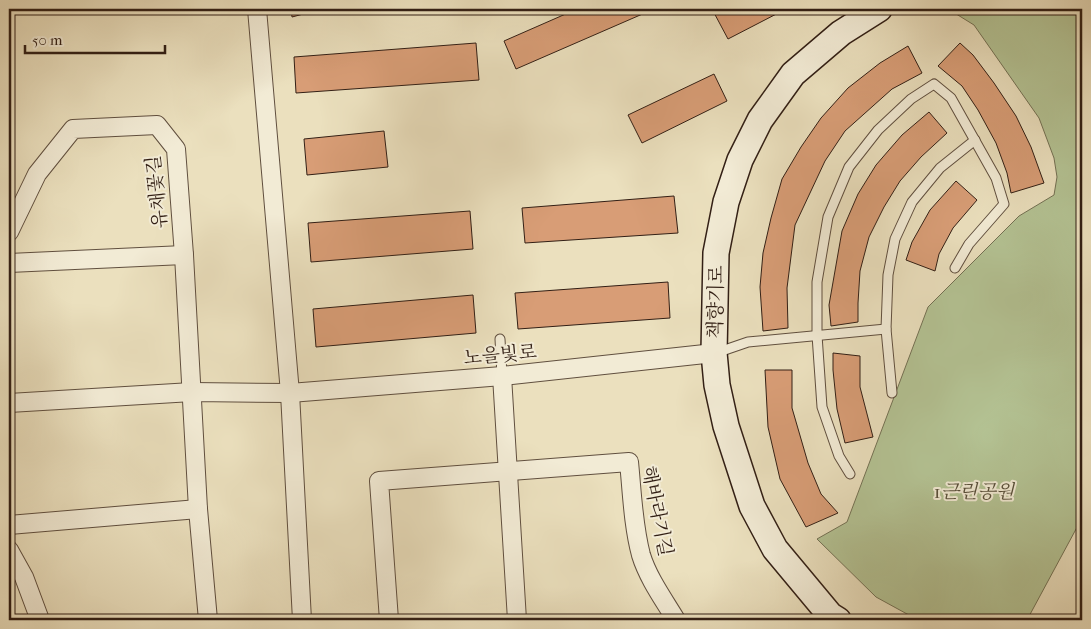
<svg xmlns="http://www.w3.org/2000/svg" width="1091" height="629" viewBox="0 0 1091 629" font-family="'IM FELL French Canon','Noto Serif KR',serif">
<style>
.green{fill:#b4c394;stroke:#737154}
.building{fill:#d89d76;stroke:#321f15}
.lines{fill:none;stroke-linecap:round;stroke-linejoin:round}
.lane-casing{stroke:#604f3f;stroke-width:11}
.street-casing{stroke:#604f3f;stroke-width:20}
.secondary-casing{stroke:#321f15;stroke-width:28}
.lane{stroke:#f2ebd5;stroke-width:9}
.street{stroke:#f2ebd5;stroke-width:18}
.secondary{stroke:#f2ebd5;stroke-width:25}
.labels{text-anchor:middle;stroke-width:4;stroke-linejoin:round;paint-order:stroke}
.street-label{font-size:19px;fill:#321f15;stroke:#f2ebd5}
.park-label{font-size:19px;font-style:italic;fill:#59503b;stroke:#f2ebd5}
</style>
<rect width="100%" height="100%" fill="#ebe0be"/>
<filter id="stains"><feTurbulence type="fractalNoise" baseFrequency=".004" numOctaves="4"/><feColorMatrix values="0 0 0 0 .2 0 0 0 0 .09 0 0 0 0 .02 0 0 0 .5 -.17"/></filter>
<radialGradient id="worn" r=".72"><stop offset=".6" stop-color="#630" stop-opacity="0"/><stop offset="1" stop-color="#630" stop-opacity=".3"/></radialGradient>
<!-- green -->
<polygon class="green" points="952,9 1082,9 1082,518 1027,620 918,620 876,597 817,539 847,522 928,307 1019,216 1054,195 1057,177 1054,158 1039,118 974,25 953,12"/>
<!-- building -->
<g class="building">
<polygon points="291,9 322,9 292,17"/>
<polygon points="577,9 654,9 516,69 504,41"/>
<polygon points="712,9 786,9 728,39"/>
<polygon points="476,43 479,80 296,93 294,57"/>
<polygon points="960,43 973,55 994,83 1016,116 1031,147 1044,183 1011,193 1007,173 996,143 978,110 962,86 938,66"/>
<polygon points="908,46 922,73 892,89 845,131 825,161 795,225 787,288 788,328 763,331 760,287 763,253 771,218 782,179 801,147 821,118 848,88 880,63"/>
<polygon points="714,74 727,101 642,143 628,115"/>
<polygon points="929,112 947,133 921,157 900,181 884,207 869,237 860,271 858,303 858,322 831,326 829,305 842,231 858,194 876,165 902,135"/>
<polygon points="384,131 388,167 307,175 304,139"/>
<polygon points="956,181 977,200 953,228 939,254 935,271 906,260 912,242 930,210"/>
<polygon points="674,196 678,233 525,243 522,208"/>
<polygon points="470,211 473,249 311,262 308,223"/>
<polygon points="668,282 670,318 518,329 515,293"/>
<polygon points="473,295 476,333 316,347 313,309"/>
<polygon points="833,353 860,356 860,387 873,437 845,443 837,409 833,370"/>
<polygon points="765,370 792,370 792,408 808,463 821,494 838,513 806,527 780,479 768,427"/>
</g>
<g class="lines">
<!-- lane casing -->
<g class="lane-casing">
<g id="lane">
<polyline points="500,339 502,376"/>
<polyline points="716,353 748,342 886,329"/>
<polyline points="892,393 886,329 888,275 895,239 912,202 940,168 975,140"/>
<polyline points="850,474 839,456 822,407 817,335 817,282 828,217 849,167 878,130 911,99 934,84 951,98 996,178 1004,204 969,244 955,268"/>
</g>
</g>
<!-- street casing -->
<g class="street-casing">
<g id="street">
<polyline points="257,9 290,393 302,620"/>
<polyline points="9,232 37,174 73,129 157,125 176,149 184,255 198,509 208,620"/>
<polyline points="9,263 184,255"/>
<polyline points="502,376 517,620"/>
<polyline points="9,403 192,392 290,393 502,376 714,353"/>
<polyline points="9,525 198,509"/>
<polyline points="9,550 24,577 40,620"/>
<path d="M389 620 379 481 629 462C632 492 633 525 641 555 648 578 664 600 676 620"/>
</g>
</g>
<!-- secondary casing -->
<g class="secondary-casing">
<polyline id="secondary" points="838,620 830,615 775,549 752,506 726,426 717,385 714,353 716,253 726,202 740,160 760,120 793,74 841,33 879,9"/>
</g>
<!-- lane -->
<use href="#lane" class="lane"/>
<!-- street -->
<use href="#street" class="street"/>
<!-- secondary -->
<use href="#secondary" class="secondary"/>
</g>
<g class="labels">
<!-- street labels -->
<g class="street-label">
<text transform="translate(156 192) rotate(-96)" y="7">유채꽃길</text>
<text transform="translate(715 302) rotate(-89)" y="7">책향기로</text>
<text transform="translate(500 354) rotate(-5)" y="7">노을빛로</text>
<text transform="translate(658 511) rotate(79)" y="7">해바라기길</text>
</g>
<!-- park labels -->
<g class="park-label">
<text x="974" y="498">1근린공원</text>
</g>
</g>
<!-- margin -->
<rect width="1091" height="629" fill="none" stroke="#ebe0be" stroke-width="30"/>
<rect x="10" y="10" width="1071" height="609" fill="none" stroke="#321f15" stroke-width="2.5"/>
<rect x="15" y="15" width="1061" height="599" fill="none" stroke="#321f15"/>
<!-- scale -->
<path d="M25 45v8h140v-8" fill="none" stroke="#321f15" stroke-width="2.5"/>
<text x="32" y="45" font-size="15" fill="#321f15" stroke="#f2ebd5" stroke-width="4" paint-order="stroke">50 m</text>
<rect width="100%" height="100%" filter="url(#stains)"/>
<rect width="100%" height="100%" fill="url(#worn)"/>
</svg>
